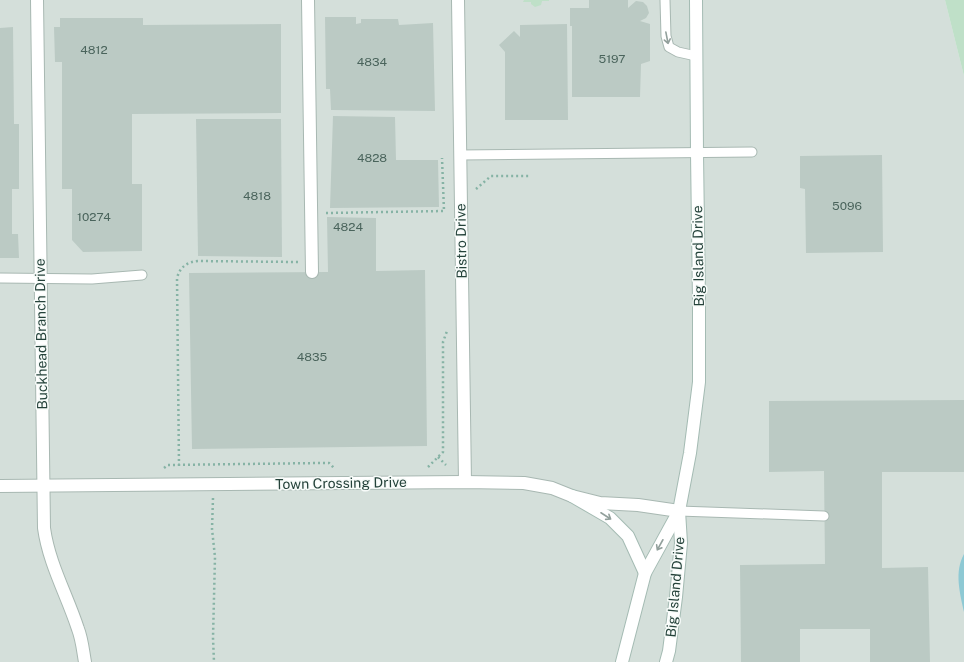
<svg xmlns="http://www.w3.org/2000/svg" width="964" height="662" viewBox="0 0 964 662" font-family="'Public Sans',sans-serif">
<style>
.built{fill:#d4dfda}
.green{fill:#bfe0c8}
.water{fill:#8ec9d4}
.building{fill:#bbcac4}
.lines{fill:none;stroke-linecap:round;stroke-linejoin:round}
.lane-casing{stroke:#a8b8b2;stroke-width:11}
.street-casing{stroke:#a8b8b2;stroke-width:14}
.secondary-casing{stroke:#a4bbb3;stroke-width:14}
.path{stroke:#86b3a5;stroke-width:2.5;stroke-dasharray:2 3;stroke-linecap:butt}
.lane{stroke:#fff;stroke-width:9}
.street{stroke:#fff;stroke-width:12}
.secondary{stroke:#fff;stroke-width:12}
.oneway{stroke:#92a09c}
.labels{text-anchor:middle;stroke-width:3;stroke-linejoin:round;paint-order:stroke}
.number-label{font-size:12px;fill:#4a645c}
.street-label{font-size:14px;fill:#24423a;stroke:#f7fbf9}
</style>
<rect width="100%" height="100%" fill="#e6efeb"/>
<!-- built -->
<polygon class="built" points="0,0 945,0 964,76 964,662 0,662"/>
<!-- green -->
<g class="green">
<polygon points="524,0 549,0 549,1 542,1 541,5 535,7 531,4 531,2 523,2"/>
<polygon points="945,0 964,0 964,76"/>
</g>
<!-- water -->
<path class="water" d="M964 554V612C960 593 954 572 964 554Z"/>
<!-- building -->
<g class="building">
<polygon points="589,0 628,0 628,8 636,1 643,2 647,6 649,13 646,18 640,21 650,24 650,61 641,64 640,97 572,97 572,26 570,26 570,8 589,8"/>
<polygon points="325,17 356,17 356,24 361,23 361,19 398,19 399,25 433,23 435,111 331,110 330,89 326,89"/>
<polygon points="60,18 143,18 143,25 281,24 281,113 132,114 132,184 142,184 142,251 83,252 72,240 72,189 62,189 62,62 55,62 54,27 60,27"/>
<polygon points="567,24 568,120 505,120 505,52 499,45 514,31 520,37 520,25"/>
<polygon points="13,27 14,124 19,124 19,189 12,189 12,234 18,234 19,258 0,258 0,28"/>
<polygon points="333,116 395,117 396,160 438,160 439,207 330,208"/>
<polygon points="196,119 281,119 282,257 198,256"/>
<polygon points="882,155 883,252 806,253 805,189 800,188 800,156"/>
<polygon points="327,217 376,218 376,271 425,270 427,446 192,449 189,273 328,272"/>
<polygon points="964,400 964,472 882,472 882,568 928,567 930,662 870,662 870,629 800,629 800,662 741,662 740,565 825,564 824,471 769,472 769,401"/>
</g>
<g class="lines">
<!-- lane casing -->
<g class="lane-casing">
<g id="lane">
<polyline points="665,0 666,36 669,47 678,52 696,56"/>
<polyline points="460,155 752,152"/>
<polyline points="0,278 92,279 142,275"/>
<polyline points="679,511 824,516"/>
</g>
</g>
<!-- street casing -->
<g class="street-casing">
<g id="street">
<path d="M37 0 44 528C49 564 67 595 78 629 82 639 83 651 85 662"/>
<polyline points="308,0 312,272"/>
<polyline points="458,0 465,482"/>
<polyline points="0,486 465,482 524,483 552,488 572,496 600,503 638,505 679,511"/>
</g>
</g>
<!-- secondary casing -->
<g class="secondary-casing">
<g id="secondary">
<polyline points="572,496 610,518 628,536 645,573"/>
<polyline points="622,662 645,573 679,511"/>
<polyline points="666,662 669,651 676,597 681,543 679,511 690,453 699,382 699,301 697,153 696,0"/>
</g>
</g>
<!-- path -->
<g class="path">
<polyline points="476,189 491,176 530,176"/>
<polyline points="326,213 444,211 442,158"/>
<polyline points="438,457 446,465"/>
<path d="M179 466 177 278C180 267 187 262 198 261L298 262"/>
<polyline points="428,467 443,452 443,342 447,331"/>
<polyline points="164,468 168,465 321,463 329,463 334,468"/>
<polyline points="213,498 212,529 215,557 213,638 214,662"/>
</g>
<!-- lane -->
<use href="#lane" class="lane"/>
<!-- street -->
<use href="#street" class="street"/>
<!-- secondary -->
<use href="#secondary" class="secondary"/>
</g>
<!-- one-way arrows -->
<defs><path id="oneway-shaft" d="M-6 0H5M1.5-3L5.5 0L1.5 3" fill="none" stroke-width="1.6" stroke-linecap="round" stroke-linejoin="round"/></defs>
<g class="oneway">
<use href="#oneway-shaft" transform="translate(667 38) rotate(79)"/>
<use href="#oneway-shaft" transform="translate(606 516) rotate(33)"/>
<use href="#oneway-shaft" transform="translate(660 545) rotate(119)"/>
</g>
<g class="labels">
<!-- number labels -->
<g class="number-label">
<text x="94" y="54">4812</text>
<text x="612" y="63">5197</text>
<text x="372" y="66">4834</text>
<text x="372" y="162">4828</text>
<text x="257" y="200">4818</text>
<text x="847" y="210">5096</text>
<text x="94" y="221">10274</text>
<text x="348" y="231">4824</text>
<text x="312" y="361">4835</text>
</g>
<!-- street labels -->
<g class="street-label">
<text transform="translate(461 241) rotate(-91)" y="5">Bistro Drive</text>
<text transform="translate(698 256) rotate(-91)" y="5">Big Island Drive</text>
<text transform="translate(41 334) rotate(-91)" y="5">Buckhead Branch Drive</text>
<text transform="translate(341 483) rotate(-1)" y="5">Town Crossing Drive</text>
<text transform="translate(675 587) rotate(-85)" y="5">Big Island Drive</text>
</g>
</g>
</svg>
